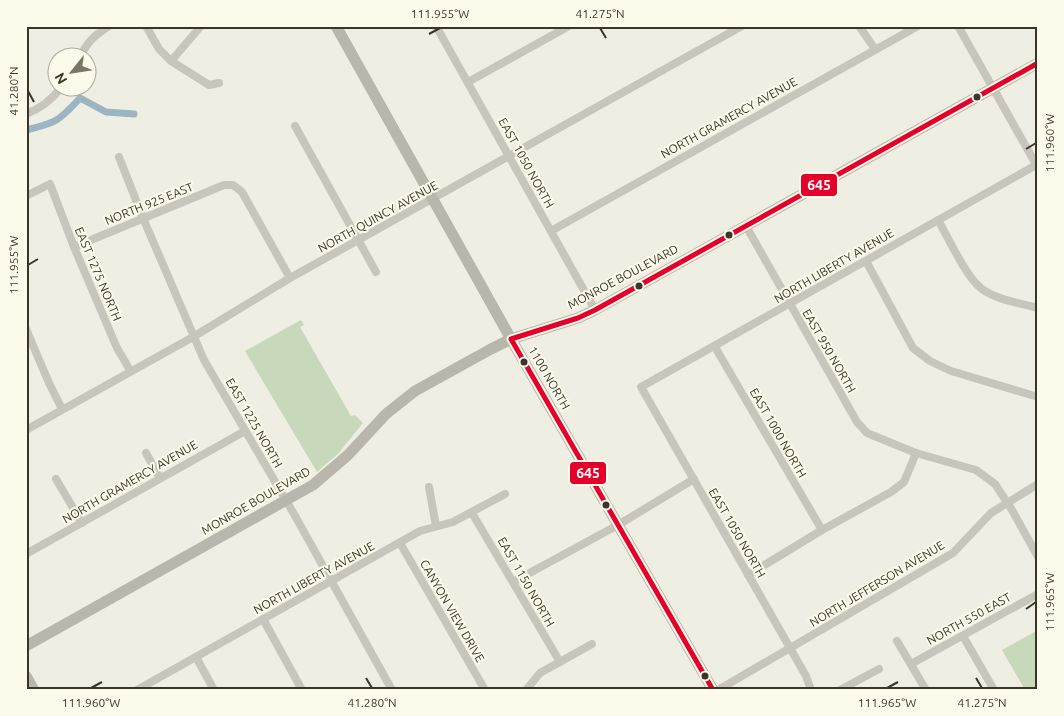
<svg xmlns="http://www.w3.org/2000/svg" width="1064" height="716" viewBox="0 0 1064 716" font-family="Ubuntu,sans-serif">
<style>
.green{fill:#c7d8bb}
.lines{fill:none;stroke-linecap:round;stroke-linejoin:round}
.canal{stroke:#9cb5c3;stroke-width:7}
.street{stroke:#c8c6bb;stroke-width:8}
.secondary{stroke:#b9b7ab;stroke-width:11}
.bus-1-casing{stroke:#fcfaea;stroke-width:9}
.bus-1{stroke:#e4002b;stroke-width:5}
.ticks{fill:none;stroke:#3a3528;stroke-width:2}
.bus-dot{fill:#3a3528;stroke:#fcfaea;stroke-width:2}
.labels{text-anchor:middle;stroke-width:4;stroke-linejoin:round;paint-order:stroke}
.street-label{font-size:12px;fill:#3a3528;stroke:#fcfaea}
.line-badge{stroke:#fcfaea;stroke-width:2}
.badge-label{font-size:14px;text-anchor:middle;font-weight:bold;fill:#fff}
.neatline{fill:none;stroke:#3a3528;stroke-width:2}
.ticks-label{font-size:12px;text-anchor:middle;fill:#3a3528}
</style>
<rect width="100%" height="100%" fill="#efeee3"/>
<!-- green -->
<g class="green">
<polygon points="301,320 304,325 300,327 351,416 355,415 363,423 338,454 317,472 245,351"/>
<polygon points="1036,631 1038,634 1038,690 1025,690 1002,650"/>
</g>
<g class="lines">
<!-- canal -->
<path class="canal" d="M26 130C56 123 59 121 80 98L106 112 134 114"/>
<!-- street -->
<g class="street">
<polyline points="146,26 159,49 171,61 209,85 219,83"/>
<polyline points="436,26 595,310"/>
<polyline points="859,26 875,49"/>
<polyline points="958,26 1038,168"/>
<path d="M79 58C88 42 93 36 109 26"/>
<polyline points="171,61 201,26"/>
<polyline points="468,82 569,26"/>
<path d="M26 114C40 109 52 99 61 88"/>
<polyline points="295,126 376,272"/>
<polyline points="119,157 143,218 204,360 294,514 392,690"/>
<polyline points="26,196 50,184 74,247 117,348 130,370"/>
<path d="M938 220C949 239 966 277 982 289 997 300 1020 303 1038 308"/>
<polyline points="746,226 857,422 867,433 916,453 976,470 995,484 1012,510 1038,557"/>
<polyline points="551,231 918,26"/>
<polyline points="74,247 224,185 233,185 242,192 290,278"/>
<polyline points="866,261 913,348 930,361 951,371 1038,397"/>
<polyline points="26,329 49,383 62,409"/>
<polyline points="715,347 822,530"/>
<polyline points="26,430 193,337 290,278 742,26"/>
<polyline points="146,453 160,478"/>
<polyline points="56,479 82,523"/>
<polyline points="429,487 436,526"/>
<polyline points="472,513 560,662"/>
<polyline points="400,543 485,690"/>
<polyline points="26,554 245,431"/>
<polyline points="748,575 822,530 891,492 904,482 916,453"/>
<polyline points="513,582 618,525 694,479"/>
<polyline points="263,619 302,690"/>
<polyline points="963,636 994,690"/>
<polyline points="897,641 926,690"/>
<polyline points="196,657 214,690"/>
<polyline points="911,664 1038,594"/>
<polyline points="137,690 420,531 453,522 505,494"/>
<polyline points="526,690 540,673 592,644"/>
<polyline points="718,690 953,553 991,513 1038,484"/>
<polyline points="811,690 806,676 641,387 1038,164"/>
<polyline points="840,690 879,669"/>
</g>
<!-- secondary -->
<g class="secondary">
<polyline points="336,26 511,339 713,690"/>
<polyline points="26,646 313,485 348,455 386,414 415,391 491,349 511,339 578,318 595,310 1038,63"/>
<polyline points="26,676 34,690"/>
</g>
<!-- bus-1 casing -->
<g class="bus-1-casing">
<polyline id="bus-1" points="713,690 511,339 578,318 595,310 1038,63"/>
</g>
<!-- bus-1 -->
<use href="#bus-1" class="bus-1"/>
</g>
<!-- ticks -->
<path class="ticks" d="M600 28 606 38M429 34 440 28M28 91 34 102M1026 149 1036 143M28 265 38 259M1026 609 1036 602M366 678 372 688M976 678 982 688M91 688 102 682M887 688 898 682"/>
<!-- markers -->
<g class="bus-dot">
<circle cx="977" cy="97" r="4.5"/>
<circle cx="729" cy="235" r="4.5"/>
<circle cx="639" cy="286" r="4.5"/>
<circle cx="524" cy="362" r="4.5"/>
<circle cx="606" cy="505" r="4.5"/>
<circle cx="705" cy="676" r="4.5"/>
</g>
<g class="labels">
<!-- street labels -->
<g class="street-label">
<text transform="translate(729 118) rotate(-29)" y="4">NORTH GRAMERCY AVENUE</text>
<text transform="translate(526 163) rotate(61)" y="4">EAST 1050 NORTH</text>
<text transform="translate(149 204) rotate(-22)" y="4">NORTH 925 EAST</text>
<text transform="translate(378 217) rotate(-29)" y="4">NORTH QUINCY AVENUE</text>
<text transform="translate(834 266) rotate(-30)" y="4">NORTH LIBERTY AVENUE</text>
<text transform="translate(98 274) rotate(67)" y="4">EAST 1275 NORTH</text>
<text transform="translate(623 277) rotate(-28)" y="4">MONROE BOULEVARD</text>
<text transform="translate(829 351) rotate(60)" y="4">EAST 950 NORTH</text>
<text transform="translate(549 378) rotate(60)" y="4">1100 NORTH</text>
<text transform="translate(254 423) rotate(60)" y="4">EAST 1225 NORTH</text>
<text transform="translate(778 433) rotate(60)" y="4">EAST 1000 NORTH</text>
<text transform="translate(130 482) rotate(-30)" y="4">NORTH GRAMERCY AVENUE</text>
<text transform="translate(256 501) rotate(-30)" y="4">MONROE BOULEVARD</text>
<text transform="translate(737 533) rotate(60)" y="4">EAST 1050 NORTH</text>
<text transform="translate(314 578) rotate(-29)" y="4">NORTH LIBERTY AVENUE</text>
<text transform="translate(526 582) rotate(60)" y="4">EAST 1150 NORTH</text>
<text transform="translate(877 584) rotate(-31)" y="4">NORTH JEFFERSON AVENUE</text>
<text transform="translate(452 611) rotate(60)" y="4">CANYON VIEW DRIVE</text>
<text transform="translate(969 619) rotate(-29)" y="4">NORTH 550 EAST</text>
</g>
</g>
<g class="line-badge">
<rect x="800" y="173" width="38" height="24" rx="5" fill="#e4002b"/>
<rect x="569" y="461" width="38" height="24" rx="5" fill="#e4002b"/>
</g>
<g class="badge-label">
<text x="819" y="190">645</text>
<text x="588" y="478">645</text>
</g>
<!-- border -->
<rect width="1064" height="716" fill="none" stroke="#fcfaea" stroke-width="55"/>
<!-- north arrow -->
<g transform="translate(72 72) rotate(240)"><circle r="24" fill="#fcfaea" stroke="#aeab9c"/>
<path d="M0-4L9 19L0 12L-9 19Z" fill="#797669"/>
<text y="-8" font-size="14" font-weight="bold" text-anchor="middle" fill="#3a3528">N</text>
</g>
<rect x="28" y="28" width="1008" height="660" class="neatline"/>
<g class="ticks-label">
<text x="440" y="18">111.955°W</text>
<text x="600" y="18">41.275°N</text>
<text transform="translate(14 91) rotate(-90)" y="4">41.280°N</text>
<text transform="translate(1050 143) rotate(-90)" y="4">111.960°W</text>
<text transform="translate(14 265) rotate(-90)" y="4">111.955°W</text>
<text transform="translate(1050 602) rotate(-90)" y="4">111.965°W</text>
<text x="91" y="707">111.960°W</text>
<text x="372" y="707">41.280°N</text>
<text x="887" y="707">111.965°W</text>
<text x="982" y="707">41.275°N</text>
</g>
</svg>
